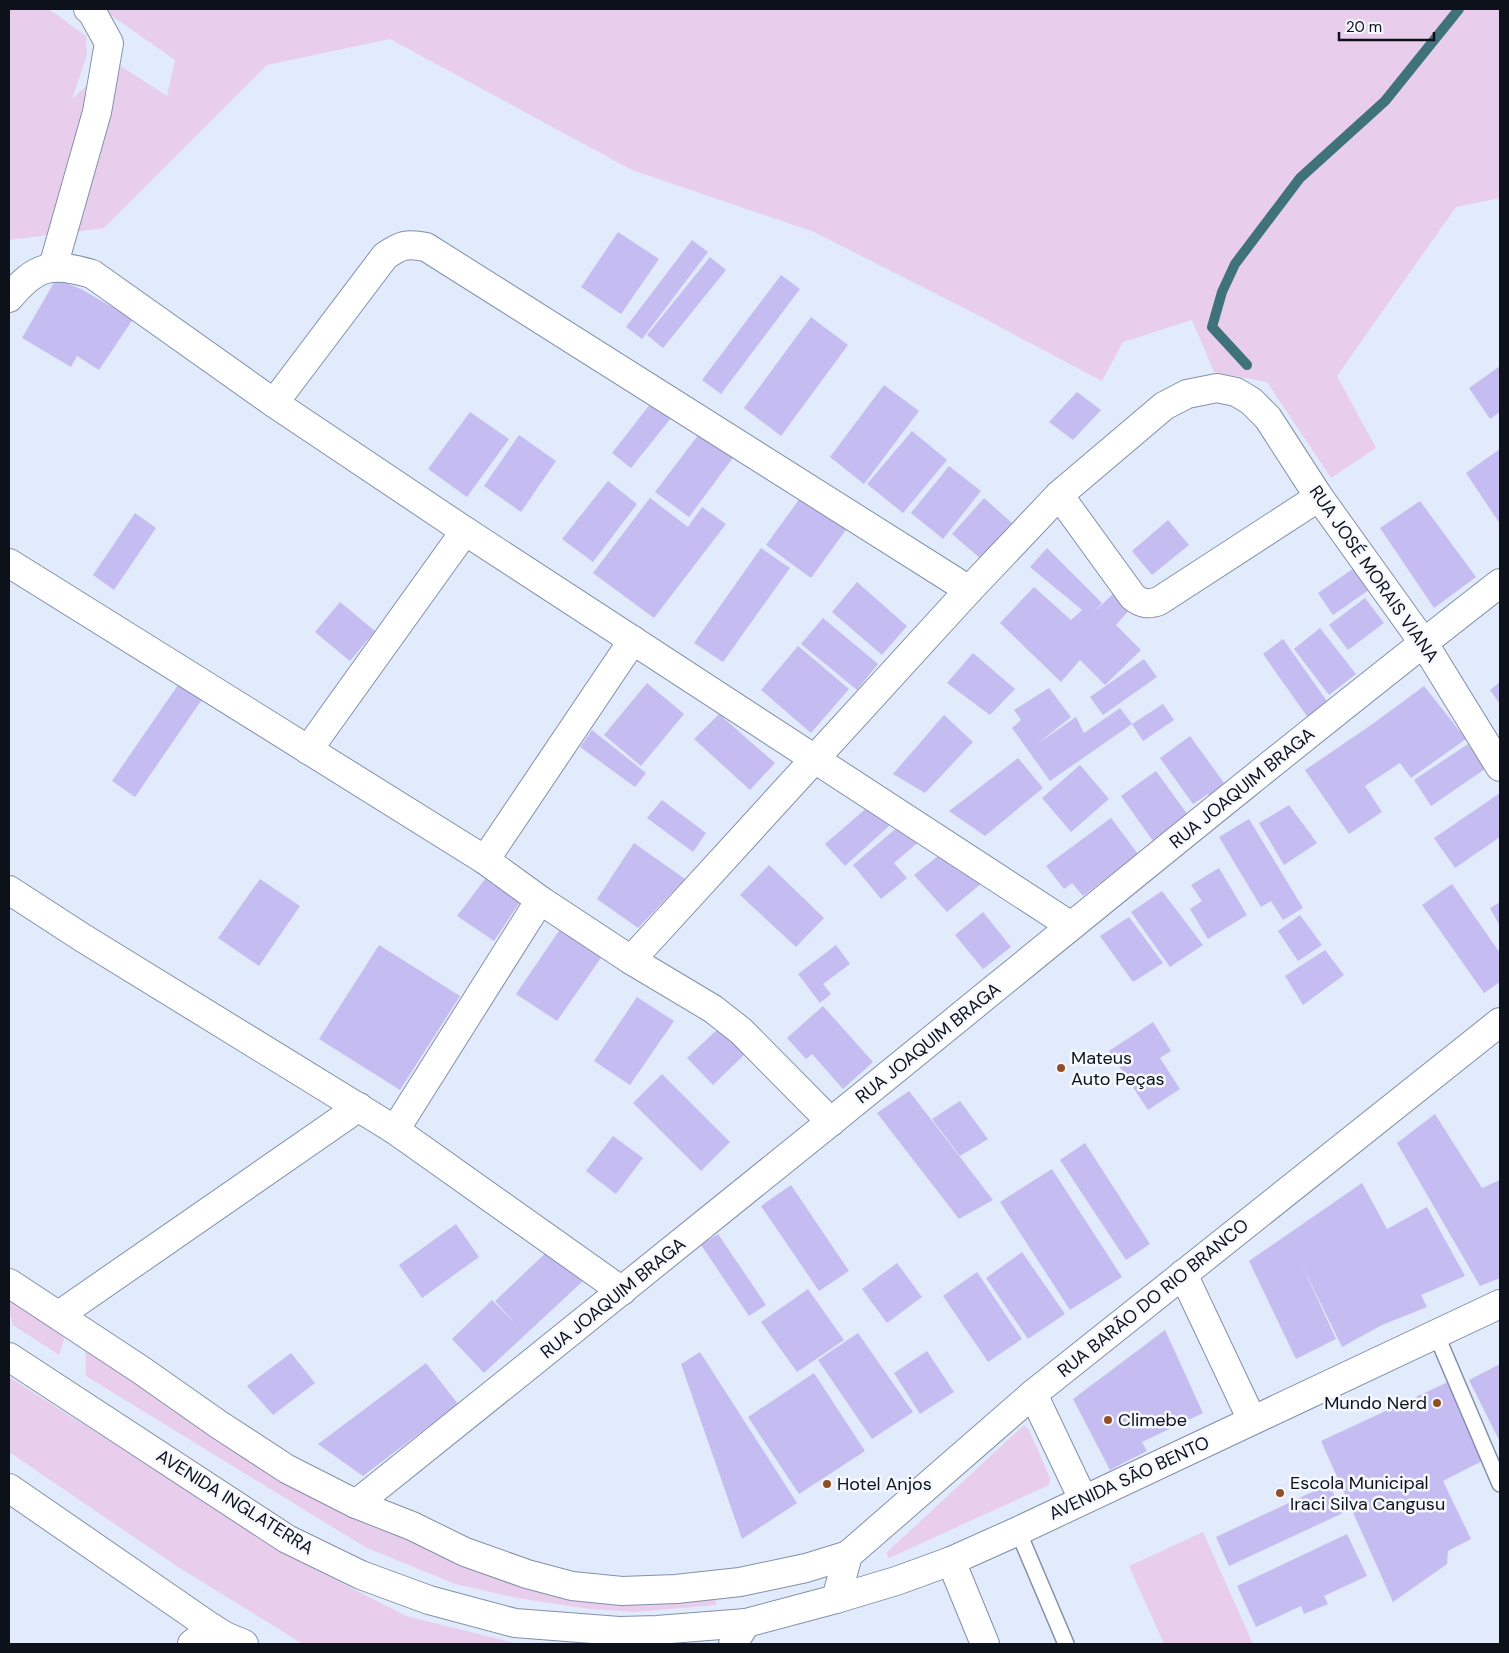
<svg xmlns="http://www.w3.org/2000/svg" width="1509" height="1653" viewBox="0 0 1509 1653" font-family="'DM Sans',sans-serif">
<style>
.green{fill:#e8ceec}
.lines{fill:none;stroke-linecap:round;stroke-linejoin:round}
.stream{stroke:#3f727a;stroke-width:10}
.building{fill:#c5bdf1}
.service-casing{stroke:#8290aa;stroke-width:18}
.minor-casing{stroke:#8290aa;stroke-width:30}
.tertiary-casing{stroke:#8290aa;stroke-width:30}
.secondary-casing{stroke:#8290aa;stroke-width:30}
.service{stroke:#fff;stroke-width:15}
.minor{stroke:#fff;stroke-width:28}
.tertiary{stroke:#fff;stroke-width:28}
.secondary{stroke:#fff;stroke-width:28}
.poi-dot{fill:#944e25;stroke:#f5f8fe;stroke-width:2}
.labels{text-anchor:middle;stroke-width:5;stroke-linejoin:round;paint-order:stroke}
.street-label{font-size:18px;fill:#0c111a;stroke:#f5f8fe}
.poi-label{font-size:18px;fill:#0c111a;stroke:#f5f8fe;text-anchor:start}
</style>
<rect width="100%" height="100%" fill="#e2ebfc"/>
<!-- green -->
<g class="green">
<polygon points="9,9 49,9 86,36 87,55 72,99 113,61 167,96 175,60 102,9 1500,9 1500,198 1456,207 1337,376 1376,448 1331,478 1267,382 1214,372 1192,320 1123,342 1102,381 970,311 814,232 632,170 390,39 267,65 104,228 9,240"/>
<polygon points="9,1289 68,1327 59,1355 13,1325 9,1312"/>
<polygon points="85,1338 472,1562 716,1595 716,1605 636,1612 590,1609 517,1598 455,1584 365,1547 86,1376"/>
<polygon points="9,1377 299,1561 406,1616 519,1644 303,1644 178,1567 9,1452"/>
<polygon points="1024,1425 1029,1430 1050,1478 1049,1485 889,1558 886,1553"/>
<polygon points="1203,1532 1253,1644 1164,1644 1129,1566"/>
</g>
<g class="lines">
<!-- stream -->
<polyline class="stream" points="1247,365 1212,327 1222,292 1235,264 1300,178 1385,101 1459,9"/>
</g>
<!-- building -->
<g class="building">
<polygon points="618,232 659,259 621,314 581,287"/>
<polygon points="692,240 708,252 642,339 626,327"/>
<polygon points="710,257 726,270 663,348 647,335"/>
<polygon points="781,275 800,289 721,394 702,380"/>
<polygon points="56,279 81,289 133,319 99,370 77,356 71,367 22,338"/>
<polygon points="811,317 848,345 781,436 744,408"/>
<polygon points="1500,366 1500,412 1490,419 1469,388"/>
<polygon points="884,385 919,411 864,484 830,457"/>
<polygon points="1077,392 1101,410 1073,440 1049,422"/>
<polygon points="655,398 675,413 631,468 612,453"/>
<polygon points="470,412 509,439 467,497 428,469"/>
<polygon points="702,430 735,455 689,517 655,492"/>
<polygon points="912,431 947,460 903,513 867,484"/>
<polygon points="519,435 556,461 521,512 484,486"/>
<polygon points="1500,449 1500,524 1466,473"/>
<polygon points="949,466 981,491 943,539 911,513"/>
<polygon points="608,481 637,504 593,562 562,539"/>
<polygon points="806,490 851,523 811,578 766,545"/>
<polygon points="650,498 688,527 702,507 726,524 654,618 593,573"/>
<polygon points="984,498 1012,523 981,559 952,534"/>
<polygon points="1420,501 1476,577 1434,608 1380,528"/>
<polygon points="135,513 156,528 114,590 93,575"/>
<polygon points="1168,520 1189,545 1152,575 1132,551"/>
<polygon points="761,548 790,568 723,662 694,643"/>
<polygon points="1047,548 1102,603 1094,612 1121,586 1132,607 1116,625 1141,650 1105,685 1080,660 1061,682 1000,623 1034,587 1071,620 1082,610 1030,567"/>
<polygon points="1357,566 1373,587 1333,615 1318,593"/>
<polygon points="857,582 907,626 882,655 832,612"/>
<polygon points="1365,598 1384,623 1348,650 1329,625"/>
<polygon points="340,602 375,631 350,661 315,632"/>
<polygon points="823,618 878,664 857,690 801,644"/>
<polygon points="1320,628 1356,674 1329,695 1294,649"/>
<polygon points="1283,639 1329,704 1309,719 1263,654"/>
<polygon points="798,646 849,689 811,733 761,690"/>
<polygon points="973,653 1015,689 990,715 947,683"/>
<polygon points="1144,659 1157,677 1103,715 1090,697"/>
<polygon points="180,682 203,698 135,797 112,781"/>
<polygon points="1500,682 1500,704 1490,690"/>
<polygon points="647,683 684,714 641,766 604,735"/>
<polygon points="1424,686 1466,739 1411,778 1400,763 1365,786 1382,812 1349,834 1305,770 1374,723"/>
<polygon points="1049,688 1071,717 1037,744 1076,717 1084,733 1120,708 1132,724 1050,781 1012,728 1021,720 1014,710"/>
<polygon points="1163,704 1174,720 1143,741 1132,724"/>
<polygon points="719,714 775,763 750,790 694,739"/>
<polygon points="944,715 973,742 925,793 893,774"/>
<polygon points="592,730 646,773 635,787 580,747"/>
<polygon points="1190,736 1227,787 1211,798 1208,794 1193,804 1160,758"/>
<polygon points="1468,744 1485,769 1431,806 1414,780"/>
<polygon points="1018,758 1043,788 985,836 949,811"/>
<polygon points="1080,765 1109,799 1071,832 1042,798"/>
<polygon points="1156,771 1188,815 1153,841 1121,796"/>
<polygon points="1500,793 1500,837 1455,868 1434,838"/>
<polygon points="662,800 706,833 693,852 647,818"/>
<polygon points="870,805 889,826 845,866 825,844"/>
<polygon points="1289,805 1317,843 1284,865 1259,823"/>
<polygon points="1111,818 1138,854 1083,896 1072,883 1064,889 1046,866"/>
<polygon points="1249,819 1303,908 1283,920 1271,901 1261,907 1219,837"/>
<polygon points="906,820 922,839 894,863 907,878 881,899 853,865"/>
<polygon points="634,843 685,879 638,928 597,899"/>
<polygon points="947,849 982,883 947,912 914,875"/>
<polygon points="769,865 824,918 796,947 740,895"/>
<polygon points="1219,868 1247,915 1208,939 1190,909 1202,901 1191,885"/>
<polygon points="260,879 300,906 259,966 218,938"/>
<polygon points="485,879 520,902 494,941 457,916"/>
<polygon points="1452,884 1500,953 1500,982 1484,993 1422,905"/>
<polygon points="1162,891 1203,945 1170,967 1131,912"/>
<polygon points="1500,902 1500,926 1490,908"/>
<polygon points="983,912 1011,947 983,969 955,935"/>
<polygon points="1300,915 1322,945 1298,961 1278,931"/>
<polygon points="1129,917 1163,963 1133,982 1100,936"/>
<polygon points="563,925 605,952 557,1021 516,994"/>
<polygon points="379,945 460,996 400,1090 319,1039"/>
<polygon points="836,945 850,964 823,984 831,994 820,1003 798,974"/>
<polygon points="1325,950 1344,975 1303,1005 1285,976"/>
<polygon points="637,997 674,1021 630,1085 594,1061"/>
<polygon points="823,1006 873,1062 843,1089 812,1054 806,1059 787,1038"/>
<polygon points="1153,1022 1171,1051 1160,1058 1180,1089 1148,1110 1109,1051"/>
<polygon points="721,1026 746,1053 713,1085 687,1058"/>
<polygon points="662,1074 730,1142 701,1171 633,1103"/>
<polygon points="909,1091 960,1157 993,1200 959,1219 877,1113"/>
<polygon points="960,1101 988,1139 960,1156 932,1119"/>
<polygon points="1435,1114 1482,1188 1500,1180 1500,1278 1480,1286 1397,1143"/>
<polygon points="613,1136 643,1158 616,1194 586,1171"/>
<polygon points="1085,1143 1150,1244 1126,1260 1060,1160"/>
<polygon points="1052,1169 1122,1277 1070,1310 1000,1202"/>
<polygon points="1362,1183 1387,1229 1427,1207 1465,1276 1421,1295 1427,1307 1382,1325 1342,1347 1301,1263 1336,1339 1296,1359 1249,1261"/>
<polygon points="791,1185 849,1271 819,1291 761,1206"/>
<polygon points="456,1224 479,1257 422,1298 399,1265"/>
<polygon points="718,1234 766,1305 749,1316 701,1245"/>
<polygon points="552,1247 584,1280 484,1373 452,1339 492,1300 515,1323 495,1301"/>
<polygon points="1022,1252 1065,1314 1028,1339 986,1278"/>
<polygon points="897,1263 922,1297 887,1323 862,1289"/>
<polygon points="977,1272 1022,1339 988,1362 943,1296"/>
<polygon points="808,1289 844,1340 797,1372 761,1322"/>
<polygon points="1165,1330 1203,1413 1142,1442 1147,1451 1110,1470 1073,1399"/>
<polygon points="858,1333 913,1412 872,1439 818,1360"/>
<polygon points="927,1351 954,1392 920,1414 894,1373"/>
<polygon points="700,1352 797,1503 742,1539 681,1364"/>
<polygon points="291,1353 315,1383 273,1415 247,1386"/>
<polygon points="426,1363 458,1404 425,1429 363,1476 318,1444"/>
<polygon points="1500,1364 1500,1442 1469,1380"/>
<polygon points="814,1373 865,1451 799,1494 748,1417"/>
<polygon points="1450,1381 1484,1460 1443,1481 1471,1539 1448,1551 1447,1564 1393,1602 1321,1441"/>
<polygon points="1329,1484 1343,1513 1229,1566 1216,1537"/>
<polygon points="1347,1534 1367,1576 1324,1596 1328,1604 1304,1614 1301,1606 1256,1627 1237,1586"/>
</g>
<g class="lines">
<!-- service casing -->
<g class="service-casing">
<g id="service">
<polyline points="1436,1334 1500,1484"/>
<polyline points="1018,1531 1066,1644"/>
</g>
</g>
<!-- minor casing -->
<g class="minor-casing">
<g id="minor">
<polyline points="53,267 97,112 109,43 92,12 88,9"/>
<path d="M9 298C36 265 52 262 92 274L274 403 465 531 1071 926"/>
<path d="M274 403 385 256C401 245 407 243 426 247L969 590"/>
<path d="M1059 495 1133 597C1142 604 1148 605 1159 601L1319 497"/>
<polyline points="9,563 485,860 540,900 631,960 713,1009 741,1031 831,1122"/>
<polyline points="308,750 465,531"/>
<polyline points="485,860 633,640"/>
<polyline points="9,890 83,938 395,1130 622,1291"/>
<polyline points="631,960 969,590 1059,495 1164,406 1187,394 1217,388 1236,392 1251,401 1268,418 1319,497 1423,642 1500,767"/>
<polyline points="395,1130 540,900"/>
<polyline points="1183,1274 1252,1420"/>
<polyline points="9,1283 141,1370 218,1424 287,1469 356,1504 412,1526 465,1552 527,1574 572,1586 622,1591 676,1589 740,1582 806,1568 848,1555"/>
<polyline points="59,1315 359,1107"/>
<polyline points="1033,1394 1083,1499"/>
<polyline points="9,1488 212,1628 225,1636 244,1644"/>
<path d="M356 1504C515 1376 675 1249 833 1120 1055 940 1275 758 1500 583"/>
<polyline points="951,1561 985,1644"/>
<polyline points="192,1644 212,1628"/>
</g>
</g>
<!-- tertiary casing -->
<g class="tertiary-casing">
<g id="tertiary">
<polyline points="836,1599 848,1555 1033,1394 1500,1022"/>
<polyline points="733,1644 746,1623"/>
</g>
</g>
<!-- secondary casing -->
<g class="secondary-casing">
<polyline id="secondary" points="9,1357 287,1539 361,1575 429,1600 515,1623 619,1631 657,1630 746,1623 836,1599 896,1581 951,1561 1018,1531 1500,1304"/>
</g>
<!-- service -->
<use href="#service" class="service"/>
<!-- minor -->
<use href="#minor" class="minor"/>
<!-- tertiary -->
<use href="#tertiary" class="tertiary"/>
<!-- secondary -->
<use href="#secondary" class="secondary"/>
</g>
<!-- markers -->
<g class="poi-dot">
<circle cx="1061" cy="1068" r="5"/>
<circle cx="1437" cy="1403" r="5"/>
<circle cx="1108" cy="1420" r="5"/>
<circle cx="827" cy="1484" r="5"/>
<circle cx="1280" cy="1493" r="5"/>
</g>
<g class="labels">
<!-- street labels -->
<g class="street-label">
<text transform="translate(1374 574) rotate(55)" y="6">RUA JOSÉ MORAIS VIANA</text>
<text transform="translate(1242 788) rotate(-39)" y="6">RUA JOAQUIM BRAGA</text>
<text transform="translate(928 1043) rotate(-39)" y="6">RUA JOAQUIM BRAGA</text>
<text transform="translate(613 1298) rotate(-39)" y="6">RUA JOAQUIM BRAGA</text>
<text transform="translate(1153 1298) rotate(-39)" y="6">RUA BARÃO DO RIO BRANCO</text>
<text transform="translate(1129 1478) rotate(-25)" y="6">AVENIDA SÃO BENTO</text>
<text transform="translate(235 1502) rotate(32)" y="6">AVENIDA INGLATERRA</text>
</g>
<!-- poi labels -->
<g class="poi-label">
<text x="1071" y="1064">Mateus<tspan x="1071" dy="21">Auto Peças</tspan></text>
<text x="1427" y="1409" text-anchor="end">Mundo Nerd</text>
<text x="1118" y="1426">Climebe</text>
<text x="1290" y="1489">Escola Municipal<tspan x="1290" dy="21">Iraci Silva Cangusu</tspan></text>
<text x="837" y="1490">Hotel Anjos</text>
</g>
</g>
<!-- border -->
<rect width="1509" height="1653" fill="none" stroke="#0c111a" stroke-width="20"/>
<!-- scale -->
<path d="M1339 32v8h95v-8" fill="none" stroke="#0c111a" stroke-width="2.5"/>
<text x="1346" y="32" font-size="15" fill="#0c111a" stroke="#f5f8fe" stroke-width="4" paint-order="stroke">20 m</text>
</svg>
